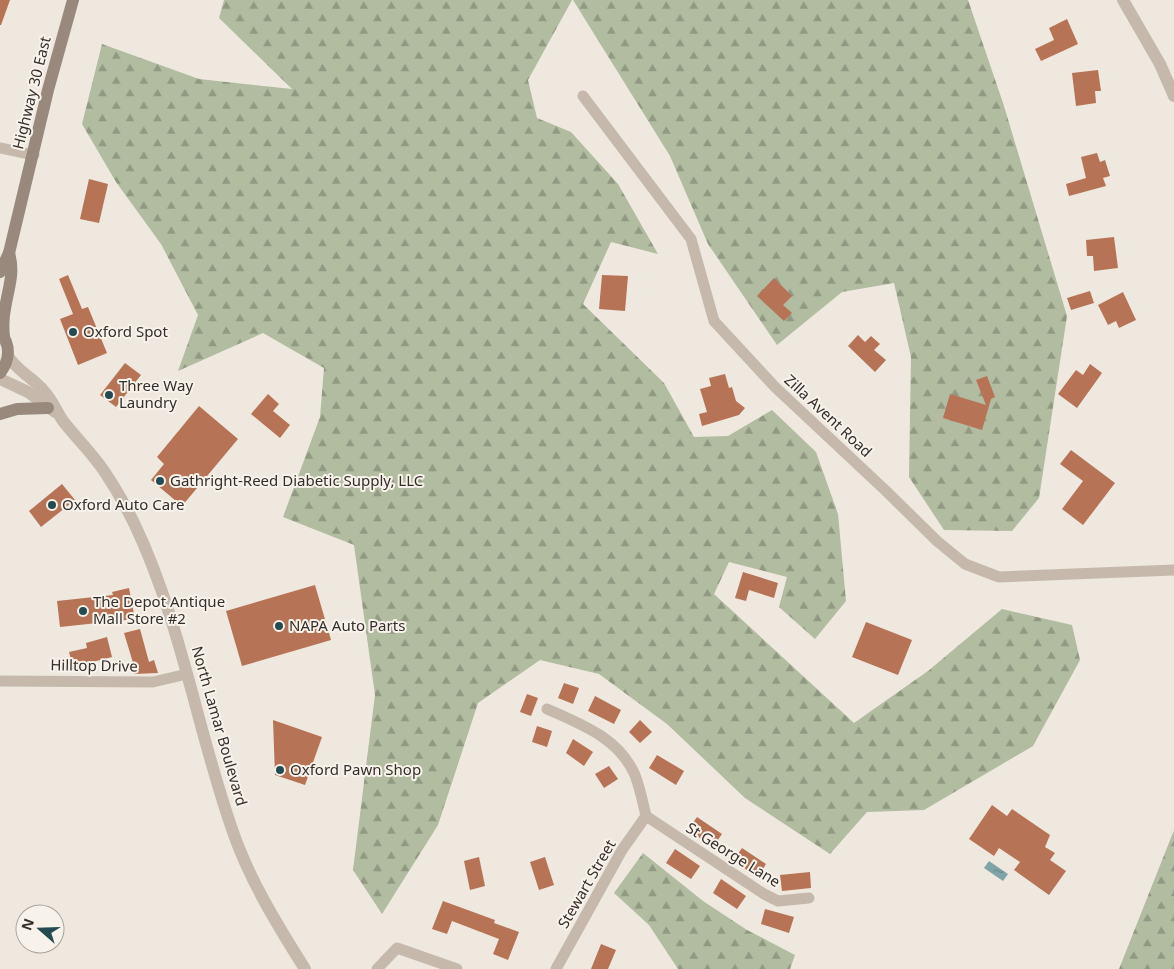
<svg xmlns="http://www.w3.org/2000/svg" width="1174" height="969" viewBox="0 0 1174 969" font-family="'Noto Sans',sans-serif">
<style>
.forest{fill:url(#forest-firs)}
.water{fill:url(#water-ripples)}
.building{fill:#b67355}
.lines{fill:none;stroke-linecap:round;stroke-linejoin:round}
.minor{stroke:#c6b9ac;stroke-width:11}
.tertiary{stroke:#c6b9ac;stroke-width:12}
.secondary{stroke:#99897d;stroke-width:12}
.poi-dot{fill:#244b51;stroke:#f7f2ea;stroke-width:2}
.labels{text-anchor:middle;stroke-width:4;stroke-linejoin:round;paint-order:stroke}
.street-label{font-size:15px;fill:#352e2a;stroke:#f7f2ea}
.poi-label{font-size:15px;fill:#352e2a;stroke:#f7f2ea;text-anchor:start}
</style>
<defs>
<pattern id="forest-firs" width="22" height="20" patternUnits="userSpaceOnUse" patternTransform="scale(1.25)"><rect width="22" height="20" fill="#b1bca0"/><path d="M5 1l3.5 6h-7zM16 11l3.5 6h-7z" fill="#919983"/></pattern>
<pattern id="water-ripples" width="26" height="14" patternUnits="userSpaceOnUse" patternTransform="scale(1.25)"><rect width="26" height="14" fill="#81a4a9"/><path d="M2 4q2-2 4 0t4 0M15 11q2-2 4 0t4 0" fill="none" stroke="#6a868a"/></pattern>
</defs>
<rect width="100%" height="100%" fill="#efe8de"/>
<!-- forest -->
<g class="forest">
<polygon points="224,0 572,0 528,80 537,118 571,132 618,184 658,254 611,242 583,304 664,383 694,437 728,436 772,410 816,452 838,514 846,601 815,639 779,607 787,577 729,562 714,594 854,723 928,671 1002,609 1072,625 1080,660 1033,746 924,810 867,812 830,854 745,798 667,724 599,674 540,660 478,703 438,825 382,914 353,870 375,695 354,545 283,517 320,417 324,368 263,333 178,371 198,315 161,244 116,182 82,124 102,44 199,79 292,89 219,18"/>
<polygon points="573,0 968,0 1004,106 1067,316 1039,498 1012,531 944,530 909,477 911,357 894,283 842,292 777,345 708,244 670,156"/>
<polygon points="1174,830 1174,969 1119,969"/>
<polygon points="643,853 703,901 747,930 795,955 790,969 678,969 649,925 614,893"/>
</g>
<!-- water -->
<polygon class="water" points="989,861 1008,874 1003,881 984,868"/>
<!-- building -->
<g class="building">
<polygon points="0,0 10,0 1,25 0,25"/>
<polygon points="1067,19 1078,44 1041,61 1035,49 1054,40 1049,28"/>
<polygon points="1098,70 1101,91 1095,91 1096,103 1076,106 1072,73"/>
<polygon points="1097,153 1100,162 1105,160 1110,176 1103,178 1106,186 1069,196 1066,184 1086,178 1081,157"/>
<polygon points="89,179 108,184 99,223 80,219"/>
<polygon points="1114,237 1118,268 1094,271 1093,256 1087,256 1086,240"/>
<polygon points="68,275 82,309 88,307 107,353 78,365 60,319 73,314 59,279"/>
<polygon points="602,275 628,276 625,311 599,309"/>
<polygon points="774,278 792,296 783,305 792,313 784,321 757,296"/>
<polygon points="1090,291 1094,303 1071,310 1067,298"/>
<polygon points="1123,292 1136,320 1119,328 1116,321 1108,325 1098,305"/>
<polygon points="858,335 865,342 871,336 880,344 874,350 886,360 875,372 848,346"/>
<polygon points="125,363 141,375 116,407 100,395"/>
<polygon points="1090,364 1102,373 1077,408 1058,394 1076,370 1083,375"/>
<polygon points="725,374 729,388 732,387 736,401 745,408 739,415 702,426 699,414 707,412 700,389 711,386 709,378"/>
<polygon points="987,376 995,397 991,399 982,430 943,418 950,394 986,405 976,380"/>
<polygon points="268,394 279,404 273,411 290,425 280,438 251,414"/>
<polygon points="199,406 238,439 182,506 151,480 164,464 157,457"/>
<polygon points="1071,450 1115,483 1083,525 1062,509 1083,481 1060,464"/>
<polygon points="62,484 75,500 41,527 29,511"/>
<polygon points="743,572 778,583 774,598 749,590 746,601 735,598"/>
<polygon points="315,585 331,640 242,666 226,611"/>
<polygon points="129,588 135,619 60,627 57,601 113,595 112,592"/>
<polygon points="866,622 912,640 898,675 852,657"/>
<polygon points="140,629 149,662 154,660 158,673 134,674 132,667 134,666 124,633"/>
<polygon points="107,637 112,657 73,667 69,652 87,648 86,643"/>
<polygon points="564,683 579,688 573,704 558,698"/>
<polygon points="527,694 538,698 531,716 520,712"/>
<polygon points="595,696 621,710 614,724 588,711"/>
<polygon points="273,720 322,737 305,785 275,775"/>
<polygon points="640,720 652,732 640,743 629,732"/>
<polygon points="537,726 552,731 547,747 532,742"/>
<polygon points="573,739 593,752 584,766 566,753"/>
<polygon points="657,755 684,771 676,785 649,768"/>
<polygon points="609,766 618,779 604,788 595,774"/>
<polygon points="992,805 1007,816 1012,809 1050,835 1045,847 1055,853 1050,860 1066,871 1049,895 1014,870 1020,862 999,848 994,856 969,839"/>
<polygon points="697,817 722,834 713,847 688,830"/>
<polygon points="742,848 766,864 758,877 733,861"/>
<polygon points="675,849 700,866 691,879 666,863"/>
<polygon points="479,857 485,886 470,890 464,861"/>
<polygon points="545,857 554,885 539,890 530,862"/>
<polygon points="810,872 811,888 782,891 780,875"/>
<polygon points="721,879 746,896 737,909 713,893"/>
<polygon points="443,901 495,920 494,923 519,932 508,960 493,954 499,939 452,921 447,934 432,929"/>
<polygon points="765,909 794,917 789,933 761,924"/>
<polygon points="601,944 616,950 608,969 591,969"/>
</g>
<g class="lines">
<!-- minor -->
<g class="minor">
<polyline points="583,96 691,239 714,321 775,387 885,490 937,541 965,564 999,577 1174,570"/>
<polyline points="0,148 34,155"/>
<polyline points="0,681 153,682 187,674"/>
<path d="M547 709C581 724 619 738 635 775 640 788 643 803 646 816"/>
<polyline points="646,816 764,894 778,901 809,898"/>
<polyline points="377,969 397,948 457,969"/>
<polyline points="556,969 622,850 646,816"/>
</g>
<!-- tertiary -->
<g class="tertiary">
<polyline points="1123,0 1160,64 1174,96"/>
<path d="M8 356C17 371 32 377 43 390 52 399 56 411 63 421 77 439 94 455 106 474 116 489 126 507 134 523 181 621 197 730 233 832 250 881 278 926 305 969"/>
<polyline points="0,379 28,392 55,412"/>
</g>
<!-- secondary -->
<g class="secondary">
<polyline points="0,272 9,253 48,90 73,0"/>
<path d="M0 332C11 345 10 360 0 373"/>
<path d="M4 337C3 327 3 318 5 309 8 288 15 274 9 253"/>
<polyline points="0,414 17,409 48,408"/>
</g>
</g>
<!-- markers -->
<g class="poi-dot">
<circle cx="73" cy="332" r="5"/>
<circle cx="109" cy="395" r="5"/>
<circle cx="160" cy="481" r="5"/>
<circle cx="52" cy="505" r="5"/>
<circle cx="83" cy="611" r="5"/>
<circle cx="279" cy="626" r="5"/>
<circle cx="280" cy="770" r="5"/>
</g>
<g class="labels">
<!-- street labels -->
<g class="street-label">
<text transform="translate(32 93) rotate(-76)" y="5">Highway 30 East</text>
<text transform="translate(828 416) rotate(43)" y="5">Zilla Avent Road</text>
<text transform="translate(94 666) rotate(1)" y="5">Hilltop Drive</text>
<text transform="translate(219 726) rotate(74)" y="5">North Lamar Boulevard</text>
<text transform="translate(733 855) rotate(32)" y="5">St George Lane</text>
<text transform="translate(587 884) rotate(-60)" y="5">Stewart Street</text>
</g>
<!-- poi labels -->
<g class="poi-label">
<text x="83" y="337">Oxford Spot</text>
<text x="119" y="391">Three Way<tspan x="119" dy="17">Laundry</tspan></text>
<text x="170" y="486">Gathright-Reed Diabetic Supply, LLC</text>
<text x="62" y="510">Oxford Auto Care</text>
<text x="93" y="607">The Depot Antique<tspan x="93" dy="17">Mall Store #2</tspan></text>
<text x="289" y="631">NAPA Auto Parts</text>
<text x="290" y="775">Oxford Pawn Shop</text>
</g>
</g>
<!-- north arrow -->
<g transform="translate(40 929) rotate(290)"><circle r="24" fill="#f7f2ea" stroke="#a9a49d"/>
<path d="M0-4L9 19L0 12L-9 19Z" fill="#244b51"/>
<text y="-8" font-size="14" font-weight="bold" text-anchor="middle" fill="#352e2a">N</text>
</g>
</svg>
